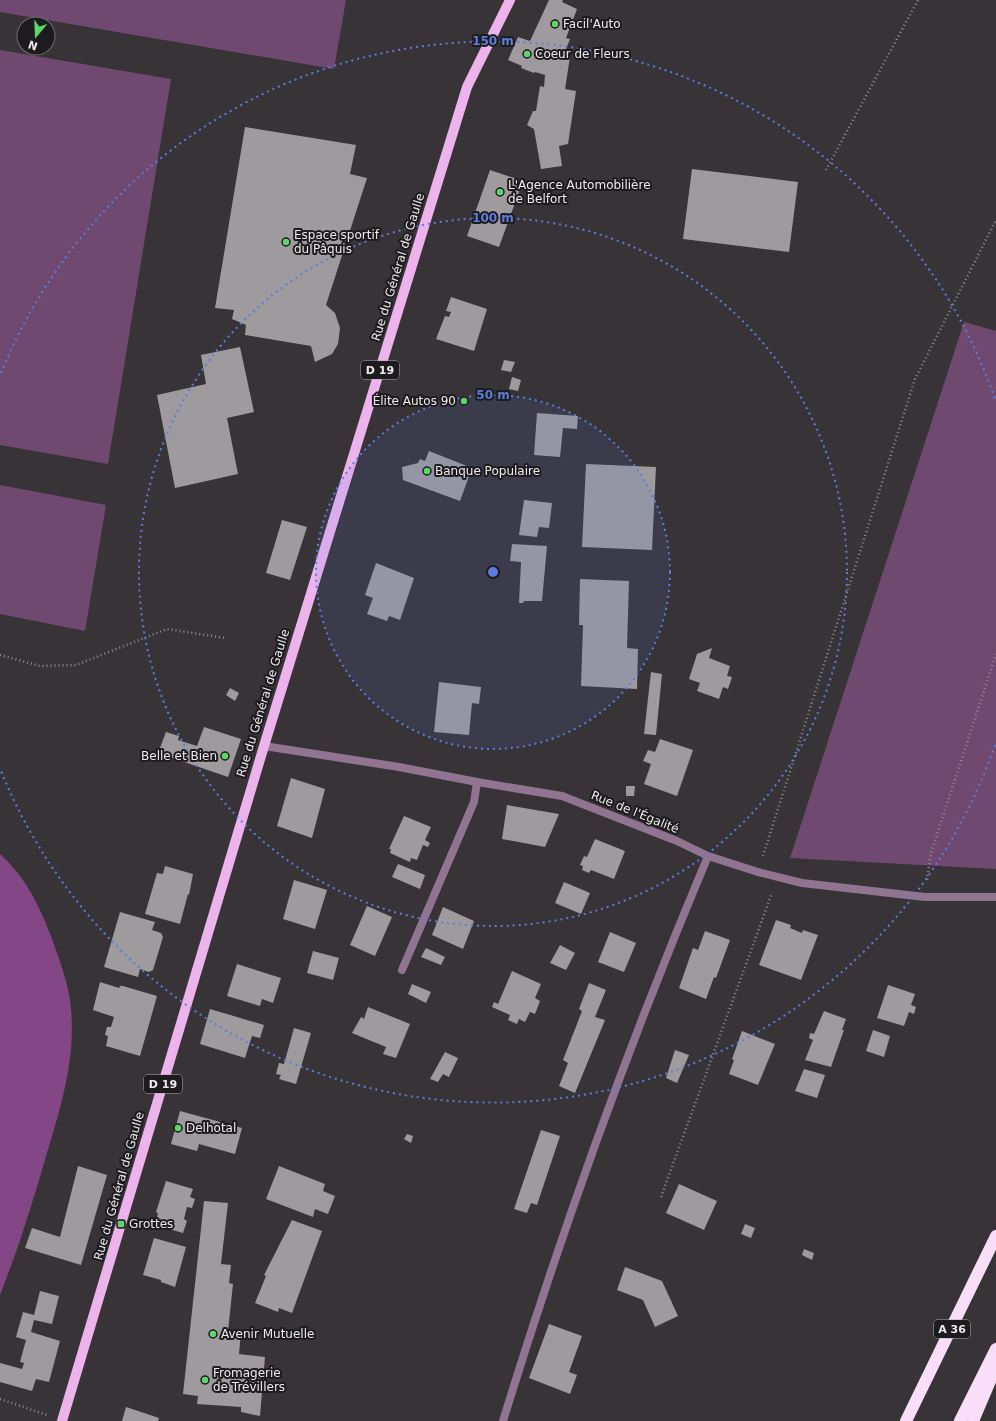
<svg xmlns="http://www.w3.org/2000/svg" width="996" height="1421" viewBox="0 0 996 1421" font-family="'DejaVu Sans',sans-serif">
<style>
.green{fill:#704971}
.water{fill:#844786}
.building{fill:#9e9a9e}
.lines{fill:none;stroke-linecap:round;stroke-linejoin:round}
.path{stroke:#908d90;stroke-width:2.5;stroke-dasharray:1 3;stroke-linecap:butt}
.service{stroke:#917491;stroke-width:8}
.tertiary{stroke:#917491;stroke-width:8}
.primary{stroke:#edb3ed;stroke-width:10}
.motorway{stroke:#f9ddf9;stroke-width:12}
.ring{fill:none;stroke:#5b7dde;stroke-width:2;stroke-dasharray:2 4}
.poi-dot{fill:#5ed56c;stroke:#1d1b1d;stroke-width:1.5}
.labels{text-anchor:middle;stroke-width:4;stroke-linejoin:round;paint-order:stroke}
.shield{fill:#1d1b1d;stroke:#aeacae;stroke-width:1}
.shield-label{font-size:11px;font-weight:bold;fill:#eceaec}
.poi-label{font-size:12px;fill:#eceaec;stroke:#1d1b1d;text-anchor:start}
.street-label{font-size:12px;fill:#eceaec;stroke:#1d1b1d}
.centre{fill:#5b7dde;stroke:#1d1b1d;stroke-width:2}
.ring-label{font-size:12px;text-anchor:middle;font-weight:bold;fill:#5b7dde;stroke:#1d1b1d;stroke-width:4;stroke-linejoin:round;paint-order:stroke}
</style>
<rect width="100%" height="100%" fill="#373337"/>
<!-- green -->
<g class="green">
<polygon points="0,0 346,0 334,69 0,12"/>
<polygon points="0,50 171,79 108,464 0,445"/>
<polygon points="964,322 996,331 996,869 790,858"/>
<polygon points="0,485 106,505 85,631 0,614"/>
</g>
<!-- water -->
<path class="water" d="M0 854C26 878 38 903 51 936 59 959 69 984 71 1009 76 1062 59 1113 44 1163 31 1208 17 1252 0 1295Z"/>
<!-- building -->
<g class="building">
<polygon points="549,0 563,0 562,2 577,9 566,38 570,39 564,54 570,57 565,89 576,91 568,144 559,146 562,166 541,169 534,129 527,125 533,111 536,111 540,86 544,87 545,75 535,72 534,73 521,68 522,66 508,60 518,37 530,41"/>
<polygon points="245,127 356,145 350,174 367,178 326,305 335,313 340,328 338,344 332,354 315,362 311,346 245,335 246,325 232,319 234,310 215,308"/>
<polygon points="692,169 798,182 789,252 683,239"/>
<polygon points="490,170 523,181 499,247 467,236"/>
<polygon points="451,297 487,309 474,351 436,339 445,316 449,317 451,312 446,311"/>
<polygon points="240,347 254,412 227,418 238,474 175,488 157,395 206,384 201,355"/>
<polygon points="504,360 515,362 511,372 501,370"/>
<polygon points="512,377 521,380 518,391 509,389"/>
<polygon points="537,413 578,416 577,429 563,428 560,457 534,455"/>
<polygon points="429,451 472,468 460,501 403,480 402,467 418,463 420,459 425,461"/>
<polygon points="586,464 656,467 652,550 582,547"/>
<polygon points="524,500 552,503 549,528 539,527 537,537 519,535"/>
<polygon points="282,520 307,527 290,580 266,573"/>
<polygon points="512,544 547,546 542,601 524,601 523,603 519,603 521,562 510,561"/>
<polygon points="376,563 414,578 400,620 389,616 387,621 367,614 373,598 365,595"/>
<polygon points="580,579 629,581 627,648 638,649 637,689 581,686 583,625 579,625"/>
<polygon points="712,648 709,658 730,666 727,676 732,677 728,689 723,687 719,699 697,691 700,683 689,679 697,654"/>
<polygon points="651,672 662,674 656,735 644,734"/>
<polygon points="439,682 481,687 479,704 472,703 469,735 434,732"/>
<polygon points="230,688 239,693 235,701 226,695"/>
<polygon points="204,727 241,739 228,777 158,753 166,732 179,736 178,740 197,746"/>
<polygon points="660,739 693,750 677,796 644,784 651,764 643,761 648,750 655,752"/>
<polygon points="291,778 325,789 312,838 277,826"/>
<polygon points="626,786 635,786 634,796 626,796"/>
<polygon points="507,805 559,814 545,847 502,839"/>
<polygon points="404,816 431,827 425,840 430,843 428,847 423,845 417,860 411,858 410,862 390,853 391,849 389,849"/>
<polygon points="595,839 625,851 614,879 591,870 589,873 582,870 583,866 580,865 584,856 587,857"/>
<polygon points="398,864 425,875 420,889 392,877"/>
<polygon points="165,866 193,874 189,895 188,894 180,924 145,914 157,873 163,874"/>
<polygon points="294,880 327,890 315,929 283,919"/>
<polygon points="564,882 590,893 581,914 555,903"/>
<polygon points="367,906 392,917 375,956 350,945"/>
<polygon points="443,907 474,921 463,949 432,935"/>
<polygon points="120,912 155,922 152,930 161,933 163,937 153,970 149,972 140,969 138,977 104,967"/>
<polygon points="776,920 791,925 790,928 802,933 803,930 818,935 801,980 759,965"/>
<polygon points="705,931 730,940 716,978 714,977 706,999 679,988 693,948 698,950"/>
<polygon points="610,932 636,943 624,972 598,962"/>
<polygon points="560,945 575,953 566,970 550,963"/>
<polygon points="426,948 445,957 441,965 421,957"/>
<polygon points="313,951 339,958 333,980 307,973"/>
<polygon points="237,964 281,978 273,1003 262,999 260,1006 227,996"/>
<polygon points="512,971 541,984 535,998 540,1001 535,1014 530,1012 525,1022 519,1019 517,1024 508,1020 510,1015 492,1007 494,1002 498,1004"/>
<polygon points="100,982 119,988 120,986 123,986 157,996 140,1056 106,1046 108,1036 105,1035 107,1027 111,1027 114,1017 93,1010"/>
<polygon points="589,983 606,990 595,1017 605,1020 575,1093 559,1086 568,1063 563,1060 582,1011 579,1009"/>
<polygon points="412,984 431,992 426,1003 408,994"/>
<polygon points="888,985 915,994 911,1005 916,1007 914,1014 909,1012 904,1026 877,1018"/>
<polygon points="368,1007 410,1024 396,1058 383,1054 386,1047 352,1033 361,1017 364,1019"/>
<polygon points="210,1009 264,1025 260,1038 252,1036 245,1058 200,1044"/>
<polygon points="824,1011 846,1019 842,1030 844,1030 831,1067 805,1060 813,1040 809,1038 810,1033 814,1034"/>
<polygon points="294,1028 311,1033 296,1084 279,1079 281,1075 276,1074 279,1063 284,1064"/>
<polygon points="873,1030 890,1036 884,1057 866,1051"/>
<polygon points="742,1031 775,1044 758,1085 729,1074 734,1060 732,1059"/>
<polygon points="675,1050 689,1055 677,1083 666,1078"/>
<polygon points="445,1052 458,1058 449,1077 443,1074 438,1082 430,1079"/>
<polygon points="804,1069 825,1075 817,1098 795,1091"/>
<polygon points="180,1111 242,1128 235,1154 199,1144 197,1151 171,1144"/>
<polygon points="541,1130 560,1136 537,1205 531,1203 527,1213 514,1209"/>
<polygon points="407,1134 413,1136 411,1143 404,1139"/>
<polygon points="78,1166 107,1175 81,1265 25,1248 32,1228 60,1237"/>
<polygon points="279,1166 325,1184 323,1191 335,1196 328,1214 315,1209 313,1217 266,1199"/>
<polygon points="166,1181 193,1189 190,1197 195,1199 192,1208 187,1207 184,1219 187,1221 183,1233 155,1225 158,1213 156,1212"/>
<polygon points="679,1184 717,1201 704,1230 666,1213"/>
<polygon points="204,1201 228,1203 221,1264 231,1265 229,1283 233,1284 228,1331 241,1332 239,1354 265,1357 260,1416 241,1412 241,1407 197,1404 198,1396 183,1394"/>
<polygon points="292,1220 322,1231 292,1313 279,1308 278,1312 255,1303 266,1276 264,1275"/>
<polygon points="745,1224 755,1228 751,1238 741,1234"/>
<polygon points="154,1238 186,1247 175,1287 161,1282 161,1280 143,1275"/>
<polygon points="804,1249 814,1253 812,1260 802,1255"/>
<polygon points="625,1267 662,1281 678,1316 655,1327 643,1300 617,1290"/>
<polygon points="40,1291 59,1296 52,1324 34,1320 31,1332 60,1341 49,1382 36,1379 32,1391 0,1382 0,1363 22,1369 24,1363 20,1362 26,1340 16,1337 23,1312 34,1315"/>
<polygon points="549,1324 582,1336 569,1372 577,1375 570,1394 529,1378"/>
<polygon points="126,1407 159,1418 158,1421 122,1421"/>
</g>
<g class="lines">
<!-- path -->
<g class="path">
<polyline points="826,170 918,0"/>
<polyline points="0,655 40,666 76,665 167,629 225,638"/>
<polyline points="763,856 915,379 996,220"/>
<polyline points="927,880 931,853 996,654"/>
<polyline points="661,1197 772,893"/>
<polyline points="0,1399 47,1415"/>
</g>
<!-- service -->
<g class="service">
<polyline points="402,970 474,802 477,782"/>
<path d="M503 1421C562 1229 630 1041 708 856"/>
</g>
<!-- tertiary -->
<polyline class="tertiary" points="264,746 399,767 477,782 562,796 677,841 708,856 758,872 802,883 925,897 996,897"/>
<!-- primary -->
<polyline class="primary" points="62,1421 264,746 467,87 510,0"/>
<!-- motorway -->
<g class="motorway">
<polyline points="906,1421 996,1236"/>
<polyline points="960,1421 996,1349"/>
<polyline points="973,1421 996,1367"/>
</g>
</g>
<!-- distance rings -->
<circle cx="493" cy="572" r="177" fill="#5b7dde" fill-opacity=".12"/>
<g class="ring">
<circle cx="493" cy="572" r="177"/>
<circle cx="493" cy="572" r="354"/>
<path d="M995 745A531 531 0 0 1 1 771M1 373A531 531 0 0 1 995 399"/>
</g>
<!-- markers -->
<g class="poi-dot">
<circle cx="555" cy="24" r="4"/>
<circle cx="527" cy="54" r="4"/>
<circle cx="500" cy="192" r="4"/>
<circle cx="286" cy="242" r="4"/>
<circle cx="464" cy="401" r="4"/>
<circle cx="427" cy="471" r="4"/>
<circle cx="225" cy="756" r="4"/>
<circle cx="178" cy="1128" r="4"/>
<rect x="117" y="1220" width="8" height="8" rx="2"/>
<circle cx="213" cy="1334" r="4"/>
<circle cx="205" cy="1380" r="4"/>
</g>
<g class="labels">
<!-- shield labels -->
<g class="shield">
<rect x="361" y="361" width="38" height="18" rx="3"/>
<rect x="144" y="1075" width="38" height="18" rx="3"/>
<rect x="934" y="1320" width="36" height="18" rx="3"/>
</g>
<g class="shield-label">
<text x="380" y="374">D 19</text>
<text x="163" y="1088">D 19</text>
<text x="952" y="1333">A 36</text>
</g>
<!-- poi labels -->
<g class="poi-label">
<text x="563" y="28">Facil'Auto</text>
<text x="535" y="58">Coeur de Fleurs</text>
<text x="508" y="189">L'Agence Automobilière<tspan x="508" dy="14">de Belfort</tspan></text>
<text x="294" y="239">Espace sportif<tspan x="294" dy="14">du Pâquis</tspan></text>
<text x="456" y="405" text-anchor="end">Élite Autos 90</text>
<text x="435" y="475">Banque Populaire</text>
<text x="217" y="760" text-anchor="end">Belle et Bien</text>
<text x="186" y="1132">Delhotal</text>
<text x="129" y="1228">Grottes</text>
<text x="221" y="1338">Avenir Mutuelle</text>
<text x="213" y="1377">Fromagerie<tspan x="213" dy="14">de Trévillers</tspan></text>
</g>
<!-- street labels -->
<g class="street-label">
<text transform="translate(398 267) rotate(-73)" y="4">Rue du Général de Gaulle</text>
<text transform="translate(263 703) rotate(-73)" y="4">Rue du Général de Gaulle</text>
<text transform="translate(635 812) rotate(22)" y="4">Rue de l'Égalité</text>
<text transform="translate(119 1186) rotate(-74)" y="4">Rue du Général de Gaulle</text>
</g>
</g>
<circle cx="493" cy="572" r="6" class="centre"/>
<g class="ring-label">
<text x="493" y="45">150 m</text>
<text x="493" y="222">100 m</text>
<text x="493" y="399">50 m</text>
</g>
<!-- north arrow -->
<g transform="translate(36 36) rotate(199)"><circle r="19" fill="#1d1b1d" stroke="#706e70"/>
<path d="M0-3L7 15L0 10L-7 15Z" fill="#5ed56c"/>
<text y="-6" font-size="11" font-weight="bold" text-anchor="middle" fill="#eceaec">N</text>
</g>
</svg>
